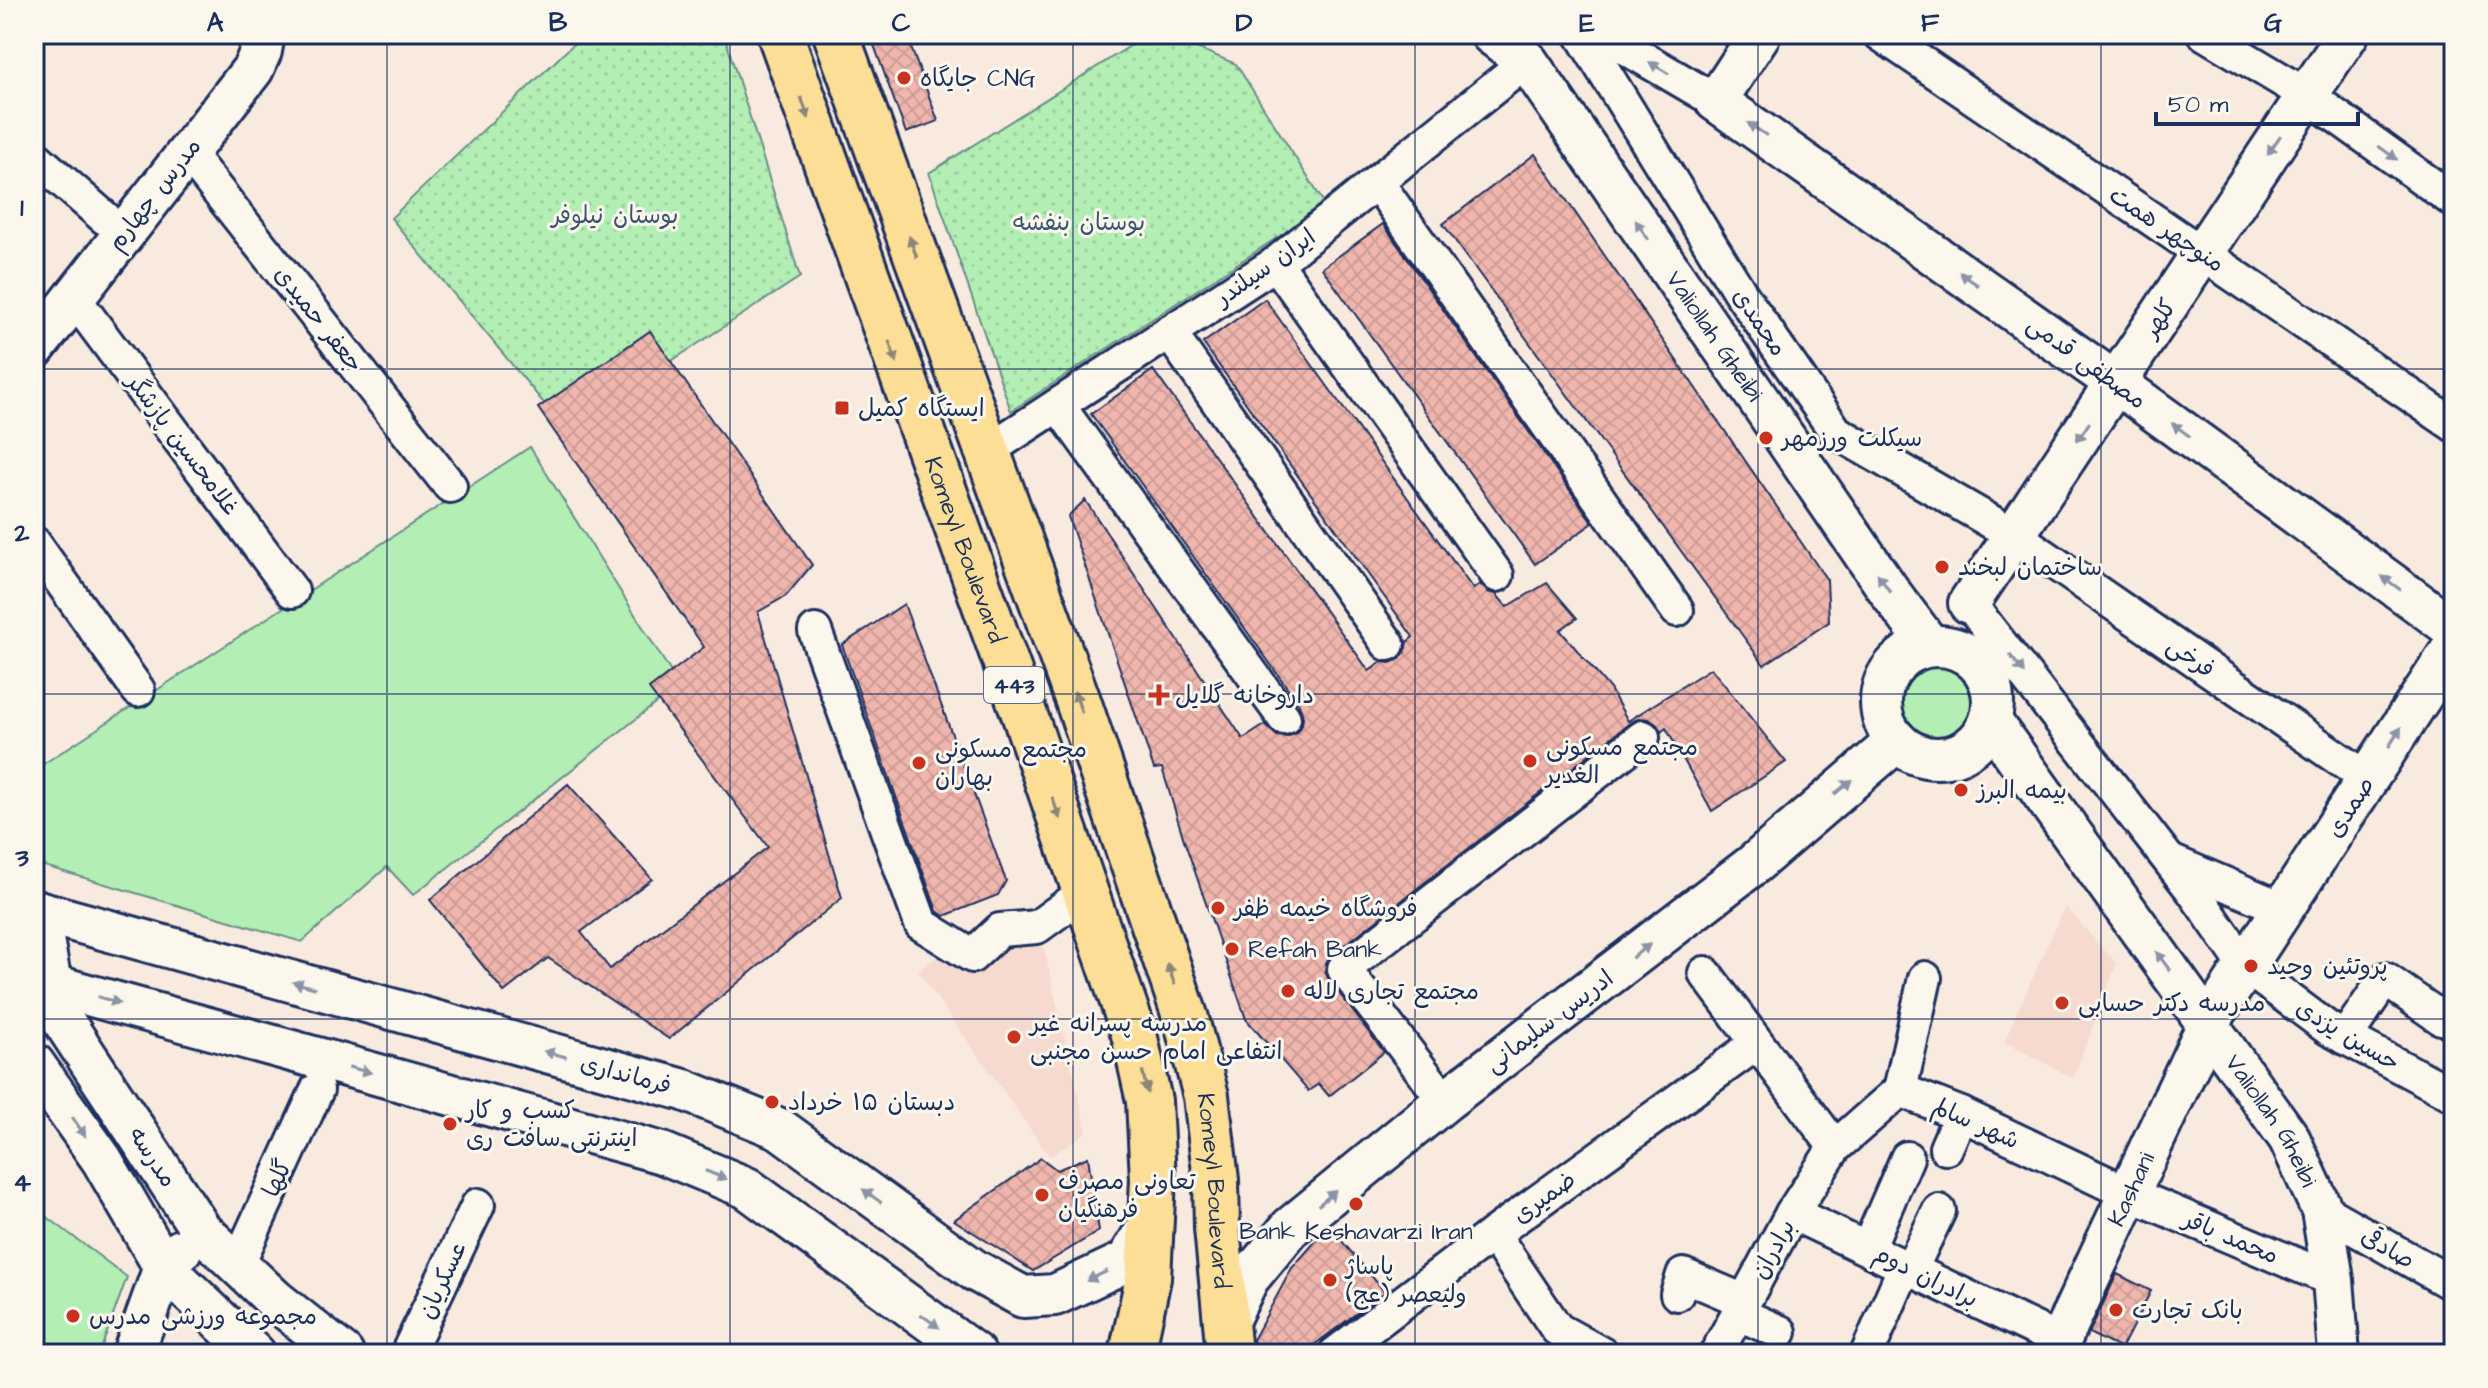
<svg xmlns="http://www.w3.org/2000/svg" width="2488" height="1388" viewBox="0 0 2488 1388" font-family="'Architects Daughter','Playpen Sans Arabic',sans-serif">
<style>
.built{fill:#f6dad0}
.green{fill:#b3efb4;stroke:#678f89;stroke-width:2}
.park{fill:url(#park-dots);stroke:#678f89;stroke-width:2}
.building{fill:url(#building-cross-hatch);stroke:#1b2f5e;stroke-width:2}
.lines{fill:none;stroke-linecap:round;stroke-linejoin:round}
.minor-casing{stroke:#1b2f5e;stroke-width:38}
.tertiary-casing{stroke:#1b2f5e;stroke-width:46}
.primary-casing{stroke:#1b2f5e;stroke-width:50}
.minor{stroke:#fbf7ec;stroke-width:32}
.tertiary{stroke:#fbf7ec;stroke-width:40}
.primary{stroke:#fdde96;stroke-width:44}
.oneway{fill:#8b93a5}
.oneway2{fill:#8c867a}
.grid{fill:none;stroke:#1b2f5e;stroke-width:2;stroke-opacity:0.55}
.poi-dot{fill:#c8321e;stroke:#fbf7ec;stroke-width:3}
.labels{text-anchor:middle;stroke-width:6;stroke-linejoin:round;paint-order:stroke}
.shield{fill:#fbf7ec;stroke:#5e6b89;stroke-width:2}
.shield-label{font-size:22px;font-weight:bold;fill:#1b2f5e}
.poi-label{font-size:24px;fill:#1b2f5e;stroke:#fbf7ec;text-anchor:start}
.street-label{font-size:24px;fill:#1b2f5e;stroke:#fbf7ec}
.park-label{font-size:24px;fill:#39556f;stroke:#fbf7ec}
.neatline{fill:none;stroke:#1b2f5e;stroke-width:3}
.grid-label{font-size:26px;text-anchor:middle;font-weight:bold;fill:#1b2f5e}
</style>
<defs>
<pattern id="park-dots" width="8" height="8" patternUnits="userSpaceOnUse" patternTransform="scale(2)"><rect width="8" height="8" fill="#b3efb4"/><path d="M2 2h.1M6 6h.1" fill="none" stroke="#99cd9d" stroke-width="1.8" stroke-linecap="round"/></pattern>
<pattern id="building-cross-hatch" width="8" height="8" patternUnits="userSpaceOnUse" patternTransform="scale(2)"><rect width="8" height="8" fill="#f0b6ad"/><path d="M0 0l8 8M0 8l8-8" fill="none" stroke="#cd9d97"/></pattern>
</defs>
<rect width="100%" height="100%" fill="#f9eadf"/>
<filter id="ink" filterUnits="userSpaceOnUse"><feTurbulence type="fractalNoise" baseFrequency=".0125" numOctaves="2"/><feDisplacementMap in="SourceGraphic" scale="16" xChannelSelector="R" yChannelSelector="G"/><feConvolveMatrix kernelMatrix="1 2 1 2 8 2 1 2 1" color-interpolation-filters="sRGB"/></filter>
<g filter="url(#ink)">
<!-- built -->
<g class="built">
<polygon points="2065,906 2117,964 2073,1078 2004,1041"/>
<polygon points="954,943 971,972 1012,945 1043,945 1087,1132 1050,1157 918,971"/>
</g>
<!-- green -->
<g class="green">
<polygon points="530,447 679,685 413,895 387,867 302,942 34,863 34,770"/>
<circle cx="1939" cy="700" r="40"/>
<polygon points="34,1207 127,1277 99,1354 34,1354"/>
</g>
<!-- park -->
<g class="park">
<polygon points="584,34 724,34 800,277 566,430 391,218"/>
<polygon points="1149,34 1163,34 1236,64 1326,206 1011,411 929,173"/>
</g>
<!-- building -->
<g class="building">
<polygon points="870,34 906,34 938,121 906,133"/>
<polygon points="1535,154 1827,580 1829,622 1764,665 1443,224"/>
<polygon points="1383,224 1593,523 1535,564 1322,268"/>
<polygon points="1265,299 1473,589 1480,584 1488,592 1496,594 1507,607 1547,583 1577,618 1560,630 1610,689 1628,721 1711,668 1786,762 1712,811 1666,728 1661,732 1657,725 1649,719 1640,718 1631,722 1332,955 1326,963 1325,971 1329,980 1384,1052 1329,1096 1319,1084 1308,1091 1246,1019 1184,840 1162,768 1154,769 1068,516 1085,500 1243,739 1265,725 1277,736 1287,737 1296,733 1302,725 1303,717 1299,704 1091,414 1153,370 1369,671 1382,662 1390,663 1400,659 1405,651 1407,642 1413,637 1203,343"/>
<polygon points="650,331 812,565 786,596 758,612 842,898 669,1039 548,958 504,992 430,900 568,784 652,879 581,932 610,969 768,847 649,689 704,647 538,408"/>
<polygon points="904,604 1006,881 998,895 944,916 937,911 842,645"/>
<polygon points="1088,1157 1099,1231 1033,1271 954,1220 1041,1158 1057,1170"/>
<polygon points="1329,1226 1385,1292 1302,1354 1258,1354 1253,1340 1292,1268"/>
<polygon points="2117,1274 2151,1291 2121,1349 2089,1333"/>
</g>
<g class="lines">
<!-- minor casing -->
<g class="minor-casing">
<g id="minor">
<polyline points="1581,34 1739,291 1836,432 2014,535 2368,779"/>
<polyline points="1602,34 1716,101"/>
<polyline points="1880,34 2454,425"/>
<polyline points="2205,34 2307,95 2454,201"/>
<polyline points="187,152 450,486"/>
<polyline points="34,156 105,218"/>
<polyline points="1377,182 1677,610"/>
<polyline points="1276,263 1497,575"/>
<polyline points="74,298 292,591"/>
<polyline points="1169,332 1388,644"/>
<polyline points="1058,405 1284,718"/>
<polyline points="987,451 1276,263 1527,61"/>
<polyline points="34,543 138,690"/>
<polyline points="1969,603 2193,891 2246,967 2329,1029 2454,1095"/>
<polyline points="815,631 921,924 972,956 1000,930 1037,927 1085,892"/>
<polyline points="2173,862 2284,909"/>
<polyline points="1705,973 1835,1147"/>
<polyline points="2345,1038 2385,979 2441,1018 2454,1021"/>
<polyline points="1900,1090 1925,978"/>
<polyline points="1445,1101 1344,969 1643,737"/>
<polyline points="1946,1148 1961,1114"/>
<polyline points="2322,1210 2454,1285"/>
<polyline points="1792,1213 2060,1341"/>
<polyline points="1493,1234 1557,1329 1602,1354"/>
<polyline points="1868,1248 1907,1158"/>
<polyline points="237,1266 317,1090"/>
<polyline points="1911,1269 1939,1211"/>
<polyline points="1677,1294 1683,1275 1744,1301"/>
<polyline points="1739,1314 1780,1332"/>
<polyline points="407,1354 478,1205"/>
<polyline points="1335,1354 1493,1234 1756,1044"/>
<polyline points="1716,1354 1792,1213 1835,1147 1900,1090 1961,1114 2130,1194 2333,1280"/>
<polyline points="1867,1354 1905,1266"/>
</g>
</g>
<!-- tertiary casing -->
<g class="tertiary-casing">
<g id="tertiary">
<path id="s1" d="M1491 34 1527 61 1892 595 1930 646"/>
<polyline points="1760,34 1716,101 2116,383 2454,629"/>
<polyline points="34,349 253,69 261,51 264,34"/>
<polyline points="1969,603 2348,34"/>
<circle cx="1937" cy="702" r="56"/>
<path id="s2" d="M1990 720 2289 1138 2322 1210 2333 1280 2339 1354"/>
<polyline points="34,910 684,1090 780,1129 974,1270 1023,1297 1055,1295 1127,1261 1150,1224"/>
<polyline points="38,911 51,984 62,1019 201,1230 275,1300 343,1354"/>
<polyline points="34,980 662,1153 747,1188 975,1354"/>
<polyline points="34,1064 102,1160 164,1267 255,1354"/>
<polyline points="1227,1323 1248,1279 1291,1227 1445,1101 1754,864 1897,741"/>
<polyline points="133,1354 164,1267 181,1250"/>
<path id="s3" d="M2054 1354 2208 1024 2454 646"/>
</g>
</g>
<!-- primary casing -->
<g class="primary-casing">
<g id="primary">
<path id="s4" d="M780 34 1026 719 1134 1034 1149 1101 1153 1179 1148 1278 1132 1354"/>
<path id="s5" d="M836 34 1078 701 1186 1019 1206 1096 1216 1180 1217 1228 1229 1354"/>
</g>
</g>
<!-- minor -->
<use href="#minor" class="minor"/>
<!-- tertiary -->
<use href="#tertiary" class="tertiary"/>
<!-- primary -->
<use href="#primary" class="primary"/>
</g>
<!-- one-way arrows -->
<defs><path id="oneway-solid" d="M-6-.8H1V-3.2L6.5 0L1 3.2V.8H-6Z" transform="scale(2)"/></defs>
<g class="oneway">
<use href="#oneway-solid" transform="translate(1659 68) rotate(-149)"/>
<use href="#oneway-solid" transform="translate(1757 129) rotate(-146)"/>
<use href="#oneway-solid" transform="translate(2274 145) rotate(124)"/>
<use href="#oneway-solid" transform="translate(2388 153) rotate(36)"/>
<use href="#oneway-solid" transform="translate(1642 230) rotate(-124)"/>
<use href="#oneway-solid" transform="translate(1969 279) rotate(-145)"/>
<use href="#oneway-solid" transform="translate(2181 430) rotate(-144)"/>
<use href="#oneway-solid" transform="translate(2083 432) rotate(124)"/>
<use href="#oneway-solid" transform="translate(1884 583) rotate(-124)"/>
<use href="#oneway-solid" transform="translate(2391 583) rotate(-144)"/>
<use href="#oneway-solid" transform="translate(2017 664) rotate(52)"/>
<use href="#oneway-solid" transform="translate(2395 737) rotate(-57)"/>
<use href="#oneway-solid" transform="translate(1843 787) rotate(-40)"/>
<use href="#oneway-solid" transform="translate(1641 951) rotate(-37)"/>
<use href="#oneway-solid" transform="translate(2163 961) rotate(-126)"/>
<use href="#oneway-solid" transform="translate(304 985) rotate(-165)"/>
<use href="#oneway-solid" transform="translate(109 1000) rotate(16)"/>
<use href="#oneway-solid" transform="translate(555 1054) rotate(-165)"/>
<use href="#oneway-solid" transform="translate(360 1070) rotate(15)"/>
<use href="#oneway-solid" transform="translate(79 1127) rotate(56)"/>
<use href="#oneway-solid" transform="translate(716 1175) rotate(22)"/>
<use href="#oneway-solid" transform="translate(872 1196) rotate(-144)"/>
<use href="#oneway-solid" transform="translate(1327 1198) rotate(-40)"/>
<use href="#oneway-solid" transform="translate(1097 1276) rotate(154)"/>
<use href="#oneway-solid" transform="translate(930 1321) rotate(36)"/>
</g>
<g class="oneway2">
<use href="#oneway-solid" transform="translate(805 108) rotate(70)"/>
<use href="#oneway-solid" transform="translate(913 247) rotate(-110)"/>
<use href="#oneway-solid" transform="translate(893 352) rotate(70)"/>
<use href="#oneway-solid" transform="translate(1078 702) rotate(-109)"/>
<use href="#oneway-solid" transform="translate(1056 808) rotate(71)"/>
<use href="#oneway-solid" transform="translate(1171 974) rotate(-109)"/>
<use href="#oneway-solid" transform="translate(1145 1082) rotate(77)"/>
</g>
</g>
<!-- grid -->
<path class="grid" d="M387 34V1354M730 34V1354M1073 34V1354M1415 34V1354M1758 34V1354M2101 34V1354M34 369H2454M34 694H2454M34 1019H2454"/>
<!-- markers -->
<g class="poi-dot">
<circle cx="904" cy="78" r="8"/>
<rect x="834" y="400" width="16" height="16" rx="4"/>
<circle cx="1766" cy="438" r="8"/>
<circle cx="1942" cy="567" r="8"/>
<path d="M1155 683h8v8h8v8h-8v8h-8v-8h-8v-8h8z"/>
<circle cx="1530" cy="761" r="8"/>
<circle cx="919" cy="763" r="8"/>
<circle cx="1961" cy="790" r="8"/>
<circle cx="1218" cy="908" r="8"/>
<circle cx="1232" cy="949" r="8"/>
<circle cx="2251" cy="966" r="8"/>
<circle cx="1288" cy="991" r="8"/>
<circle cx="2062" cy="1003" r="8"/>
<circle cx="1014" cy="1037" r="8"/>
<circle cx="772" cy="1102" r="8"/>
<circle cx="450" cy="1124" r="8"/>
<circle cx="1042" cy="1195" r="8"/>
<circle cx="1356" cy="1204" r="8"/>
<circle cx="1330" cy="1280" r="8"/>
<circle cx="2116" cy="1310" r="8"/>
<circle cx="73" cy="1316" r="8"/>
</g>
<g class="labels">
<!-- shield labels -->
<rect class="shield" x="984" y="667" width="60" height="36" rx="6"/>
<g class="shield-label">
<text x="1014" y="693">443</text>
</g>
<!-- poi labels -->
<g class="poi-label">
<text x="920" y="86">جایگاه CNG</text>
<text x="858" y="416">ایستگاه کمیل</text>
<text x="1782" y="446">سیکلت ورزمهر</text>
<text x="1958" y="575">ساختمان لبخند</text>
<text x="1175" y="703">داروخانه گلایل</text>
<text x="1546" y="755">مجتمع مسکونی<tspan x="1546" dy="28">الغدیر</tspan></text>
<text x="935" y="757">مجتمع مسکونی<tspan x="935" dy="28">بهاران</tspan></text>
<text x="1977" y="798">بیمه البرز</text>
<text x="1234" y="916">فروشگاه خیمه ظفر</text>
<text x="1248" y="957">Refah Bank</text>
<text x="2267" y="974">پروتئین وحید</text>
<text x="1304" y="999">مجتمع تجاری لاله</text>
<text x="2078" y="1011">مدرسه دکتر حسابی</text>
<text x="1030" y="1031">مدرسه پسرانه غیر<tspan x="1030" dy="28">انتفاعی امام حسن مجنبی</tspan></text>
<text x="788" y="1110">دبستان ۱۵ خرداد</text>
<text x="466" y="1118">کسب و کار<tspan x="466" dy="28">اینترنتی سافت ری</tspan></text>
<text x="1058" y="1189">تعاونی مصرف<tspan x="1058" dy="28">فرهنگیان</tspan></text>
<text x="1356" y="1239" text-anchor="middle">Bank Keshavarzi Iran</text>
<text x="1346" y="1274">پاساژ<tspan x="1346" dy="28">ولیعصر (عج)</tspan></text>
<text x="2132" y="1318">بانک تجارت</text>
<text x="89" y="1324">مجموعه ورزشی مدرس</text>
</g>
<!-- street labels -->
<g class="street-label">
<text transform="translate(154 194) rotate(-52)" y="8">مدرس چهارم</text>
<text transform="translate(2167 229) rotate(34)" y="8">منوچهر همت</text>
<text transform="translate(1265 267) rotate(-35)" y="8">ایران سیلندر</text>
<text transform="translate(2159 318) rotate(-56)" y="8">کلهر</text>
<text transform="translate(319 319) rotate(52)" y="8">جعفر حمیدی</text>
<text transform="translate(1760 322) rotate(56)" y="8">محمدی</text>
<text dy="8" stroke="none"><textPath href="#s1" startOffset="378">Valiollah Gheibi</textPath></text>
<text transform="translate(2087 362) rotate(36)" y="8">مصطفی قدمی</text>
<text transform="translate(183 444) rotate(53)" y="8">غلامحسین پازشگر</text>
<text dy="8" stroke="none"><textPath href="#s4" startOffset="548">Komeyl Boulevard</textPath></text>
<text transform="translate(2191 657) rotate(35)" y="8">فرخی</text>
<text transform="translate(2350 807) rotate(-57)" y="8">صمدی</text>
<text transform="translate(1549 1021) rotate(-37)" y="8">ادریس سلیمانی</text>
<text transform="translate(2348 1035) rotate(31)" y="8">حسین یزدی</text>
<text transform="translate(626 1074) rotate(15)" y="8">فرمانداری</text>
<text dy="8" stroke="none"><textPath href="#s2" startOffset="490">Valiollah Gheibi</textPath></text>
<text transform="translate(1976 1123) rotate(24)" y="8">شهر سالم</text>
<text transform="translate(153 1157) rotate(57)" y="8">مدرسه</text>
<text transform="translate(277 1178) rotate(-65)" y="8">گلها</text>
<text dy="8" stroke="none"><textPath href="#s3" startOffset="182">Kashani</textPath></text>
<text dy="8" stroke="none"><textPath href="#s5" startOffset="1220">Komeyl Boulevard</textPath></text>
<text transform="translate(1544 1197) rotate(-36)" y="8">ضمیری</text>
<text transform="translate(2231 1237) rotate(23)" y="8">محمد باقر</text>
<text transform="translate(2388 1248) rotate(30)" y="8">صادقی</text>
<text transform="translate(1773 1249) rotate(-61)" y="8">برادران</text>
<text transform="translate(1926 1276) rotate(26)" y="8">برادران دوم</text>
<text transform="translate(442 1280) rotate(-65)" y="8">عسکریان</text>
</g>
<!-- park labels -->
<g class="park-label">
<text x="615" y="223">بوستان نیلوفر</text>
<text x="1079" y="230">بوستان بنفشه</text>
</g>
</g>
<!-- margin -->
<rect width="2488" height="1388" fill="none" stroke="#fbf7ec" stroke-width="88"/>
<!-- scale -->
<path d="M2156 112v12h202v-12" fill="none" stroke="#1b2f5e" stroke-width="4"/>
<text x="2168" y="112" font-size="24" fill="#1b2f5e" stroke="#fbf7ec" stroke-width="6" paint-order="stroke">50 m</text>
<rect x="44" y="44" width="2400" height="1300" class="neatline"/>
<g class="grid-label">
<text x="215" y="31">A</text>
<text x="558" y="31">B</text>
<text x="901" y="31">C</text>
<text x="1244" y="31">D</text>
<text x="1587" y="31">E</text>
<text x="1930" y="31">F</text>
<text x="2273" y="31">G</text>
<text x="22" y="216">1</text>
<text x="22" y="541">2</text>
<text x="22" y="866">3</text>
<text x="22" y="1191">4</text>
</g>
</svg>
